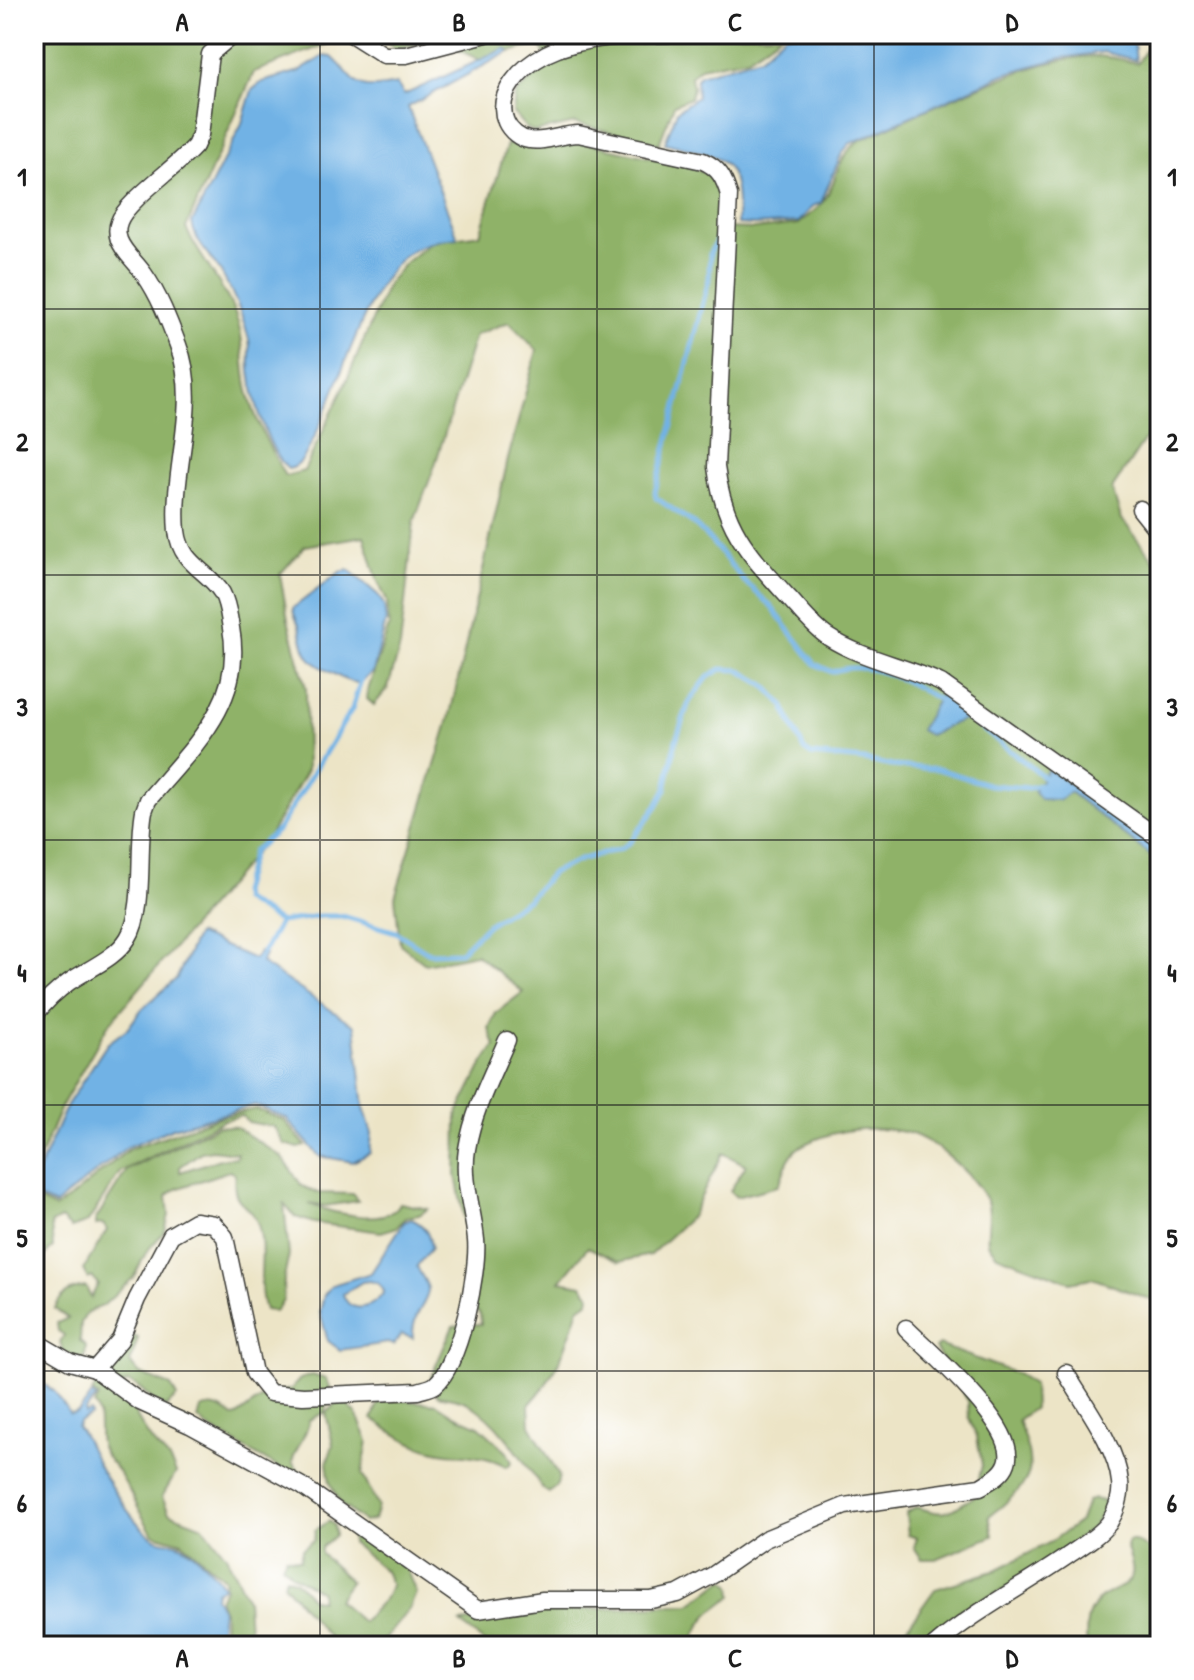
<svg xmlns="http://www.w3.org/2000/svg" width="1194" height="1680" viewBox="0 0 1194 1680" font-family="'Patrick Hand',sans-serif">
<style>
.forest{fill:#8fb267;stroke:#566742;stroke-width:2;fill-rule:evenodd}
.water{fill:#71b2e5;stroke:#466780;stroke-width:2;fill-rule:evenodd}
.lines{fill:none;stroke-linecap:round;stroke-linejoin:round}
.stream{stroke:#71b2e5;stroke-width:5}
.street-casing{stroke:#3b3a36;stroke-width:19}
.street{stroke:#fff;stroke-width:16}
.grid{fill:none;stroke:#1c1c1c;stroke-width:2;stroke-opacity:0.55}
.neatline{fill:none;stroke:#1c1c1c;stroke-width:3}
.grid-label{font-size:26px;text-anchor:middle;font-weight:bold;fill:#1c1c1c}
</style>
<rect width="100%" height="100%" fill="#fff"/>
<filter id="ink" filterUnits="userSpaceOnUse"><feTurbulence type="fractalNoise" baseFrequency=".0125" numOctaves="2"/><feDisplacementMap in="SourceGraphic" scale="16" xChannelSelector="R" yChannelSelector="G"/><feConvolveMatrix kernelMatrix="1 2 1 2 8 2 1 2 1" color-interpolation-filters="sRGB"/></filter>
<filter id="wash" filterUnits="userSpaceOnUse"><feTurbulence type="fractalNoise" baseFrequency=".006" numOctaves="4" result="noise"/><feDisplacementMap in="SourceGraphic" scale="32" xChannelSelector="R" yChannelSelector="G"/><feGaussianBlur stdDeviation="1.8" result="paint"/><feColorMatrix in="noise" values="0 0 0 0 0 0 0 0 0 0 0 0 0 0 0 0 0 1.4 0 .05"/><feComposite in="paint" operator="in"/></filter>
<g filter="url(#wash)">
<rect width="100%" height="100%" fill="#ece4c6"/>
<!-- forest -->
<g class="forest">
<path d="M34 34H353L254 72 186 228C200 258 222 282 235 313 245 339 242 365 248 391 255 421 271 450 285 476L304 471 343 389 388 283 406 262 432 241 480 234 507 144 536 147 573 140 688 166 711 175 721 190 720 228 755 229 799 224C806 217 817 210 822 203 840 180 833 158 862 139 923 113 1043 49 1107 57 1117 58 1127 61 1137 63L1157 34H1160V417L1112 489 1121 518 1160 568V849L1048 769 1059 800 1070 792 1160 863V1303L1092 1278 1070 1282 997 1255 988 1244C986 1232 992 1213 987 1202 975 1176 932 1137 904 1132 880 1127 854 1128 831 1134 820 1138 807 1141 797 1149 786 1158 785 1173 778 1186L736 1197 730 1191 746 1165 723 1153 691 1217 650 1255 619 1262 588 1247 560 1281 582 1285 590 1295 589 1301 579 1308C567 1346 557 1375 529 1405L530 1425 559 1476 557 1485 549 1493 543 1489C524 1461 498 1420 468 1403 459 1398 446 1397 437 1395L431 1377 453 1326 481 1324 480 1314 463 1297 467 1233 456 1176 457 1115 481 1067 495 1046 489 1028 496 1013 523 992 476 954 425 964 400 944 395 897 449 719 508 459 537 350 509 322 475 335 435 465 414 522 400 647 388 688 374 705 367 699 368 690 389 626 387 601 378 582 364 536 305 546 280 574 288 620 306 688 307 770 268 838 108 1025 61 1107 34 1171Z"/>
<polygon points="376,34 781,34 748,58 701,67 691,76 693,88 690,98 674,105 659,144 575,123 535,132 526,128 513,113 515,95 549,62 540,44 480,60 435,39 396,49"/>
<polygon points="256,1109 284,1120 306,1146 298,1148 284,1144 274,1127 248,1122 242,1116 224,1120 120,1172 88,1222 71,1228 61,1219 51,1224 53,1247 39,1262 34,1263 34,1190 38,1200 55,1208 69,1199 129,1149 219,1117"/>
<path d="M218 1126 236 1127 282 1157 302 1186 318 1193 353 1194 358 1201 325 1206 309 1204C329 1212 389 1228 400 1203L428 1209 419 1215 407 1217 397 1227 381 1232 314 1223 295 1217 284 1204 289 1255 284 1278 283 1301 275 1311 265 1310C255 1281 268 1250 257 1222 247 1198 231 1208 235 1174L229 1171 176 1189 167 1196 169 1215 165 1231 147 1251 133 1278 103 1306 87 1312 81 1323 80 1341 86 1346 85 1356 79 1360 64 1353 60 1342 64 1335 58 1331 57 1323 68 1318 55 1309C61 1293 70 1289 86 1287L91 1298 98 1284 92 1277 88 1279 83 1270 107 1230 103 1224 96 1225V1219L127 1170ZM212 1150 237 1153 236 1157 220 1159 180 1172V1167L201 1152Z"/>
<path d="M133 1336 138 1338 130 1363 140 1374 171 1386 177 1397 166 1407C149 1403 145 1387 129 1382L115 1388C136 1406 140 1430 157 1447 169 1459 168 1456 176 1473L162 1497 169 1513 203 1526 226 1555 247 1599 249 1631 244 1646H223L224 1611 219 1599 225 1589 224 1578 182 1542 153 1534C140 1515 132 1493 119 1473 114 1464 105 1458 101 1447 96 1433 103 1419 94 1405L98 1397 92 1393C100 1372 122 1357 133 1336Z"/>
<path d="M939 1345 1015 1373 1033 1384 1034 1408 1018 1420C1023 1436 1032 1456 1029 1472 1025 1488 1002 1507 989 1516L993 1536 936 1559H922L914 1547 917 1538 908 1535 906 1513 917 1507C947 1518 949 1512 975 1496L982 1465 977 1437 969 1418 968 1401 935 1348Z"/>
<path d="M312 1375 326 1379 331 1390 324 1413 309 1420C307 1436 296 1447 292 1462L298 1470 305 1473 307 1479 304 1482 206 1426 198 1419 201 1409C213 1403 223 1409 233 1417L237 1416 263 1397 291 1389 300 1379Z"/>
<path d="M390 1399 437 1404 454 1415 479 1426 507 1452 512 1462 507 1467C487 1454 463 1456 440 1452 413 1447 394 1433 372 1419L378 1404Z"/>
<polygon points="345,1403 356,1413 368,1441 362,1474 378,1506 374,1520 364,1522 341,1504 330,1483 327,1463 333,1445 326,1413 335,1404"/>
<polygon points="1094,1499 1103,1501 1105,1508 1092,1528 1039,1569 1008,1588 959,1610 949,1625 922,1646 894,1646 935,1589 994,1571 1049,1543 1080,1521 1087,1501"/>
<polygon points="329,1521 334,1525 335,1535 321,1548 321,1554 347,1578 350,1582 337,1600 362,1622 385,1598 391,1585 385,1571 352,1543 351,1534 357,1530 406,1568 416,1593 410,1608 379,1646 336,1646 283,1583 286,1577 296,1581 312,1599 320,1600 321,1592 291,1574 282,1565 286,1557 300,1560 302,1549 314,1540 315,1530"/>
<path d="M1128 1541H1135L1160 1555V1646H1086C1087 1636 1085 1623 1089 1614 1105 1577 1149 1599 1126 1547Z"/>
<path d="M725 1579 732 1585 733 1596C715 1607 694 1624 693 1646H488L461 1623 556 1611 690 1604Z"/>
</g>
<!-- water -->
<g class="water">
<path d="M786 34H1133L1136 60 1104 52 1061 58 1021 69 1002 75 849 144 841 155 821 203 813 206 799 222 755 225 737 224C739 156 725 158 665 143L677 111 697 97 696 80 699 75 760 57Z"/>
<path d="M506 48 509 52 408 107 458 238C441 239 426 242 411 251 367 277 338 394 312 442 306 453 302 467 288 469 268 451 253 398 250 371 249 361 251 350 249 340 244 318 234 295 223 276 213 257 196 246 192 223L241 126 252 90 262 82 300 71 324 56 332 57C360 83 352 93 397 84L404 95Z"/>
<path d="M349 570 378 595 384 605 386 621 373 672 360 683C350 683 344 679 336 675 305 660 307 657 299 626 297 619 293 615 293 608L340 572Z"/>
<polygon points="941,693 971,713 974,719 959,721 929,735 920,730"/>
<polygon points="1048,769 1160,849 1160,863 1070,792 1059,800 1040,799 1034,791"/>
<polygon points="197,934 254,959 259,952 265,955 261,963 355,1026 364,1107 372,1133 370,1153 353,1162 319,1156 286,1118 255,1105 173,1128 127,1147 55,1205 39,1198 35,1187 38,1171 67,1105 107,1044 128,1028 141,1010 177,978"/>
<path d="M411 1219C424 1224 430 1235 431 1248L417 1266C419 1273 427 1282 428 1289 430 1300 411 1314 413 1338L401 1334 394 1345 388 1343 340 1350 328 1341 320 1312 324 1295 332 1285 371 1273 404 1222ZM370 1281 379 1284 384 1291C376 1308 349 1316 343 1294L362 1282Z"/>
<path d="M34 1378 54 1391 70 1414 78 1412 92 1395 96 1398 85 1410V1414L90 1412 91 1415 79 1422 77 1427C86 1437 88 1447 95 1459 105 1479 133 1522 150 1535 159 1543 169 1540 179 1544 190 1548 220 1577 223 1587L216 1591 215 1597 222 1609 218 1646H34Z"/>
</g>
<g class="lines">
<!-- stream -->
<g class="stream">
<path d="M720 234 710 253 709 279 655 492 656 498 693 523 711 541 744 581 770 605 815 664 832 672C867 658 911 682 940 701"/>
<polyline points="361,680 352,709 278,830 253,851 241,892 243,900 280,922 320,916 342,916 396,932 429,953 460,952 487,925 528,899 553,872 582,859 620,849 630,842 657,806 666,789 676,740 689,702 708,677 721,669 739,670 765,685 783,705 804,750 811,755 864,760 892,766 938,769 990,785 1028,788 1043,784"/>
<polyline points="967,717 1045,778"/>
<polyline points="261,956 280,922"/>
</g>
</g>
</g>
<g filter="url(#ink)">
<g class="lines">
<!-- street casing -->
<g class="street-casing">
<g id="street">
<polyline points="351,34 384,55 406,55 486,34"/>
<path d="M668 34C629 35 582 36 546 54 523 66 494 93 506 122 510 131 520 139 529 140 545 143 562 134 578 134L703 161C719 168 724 178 729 195L716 467C724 529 749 554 789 598 801 611 813 627 828 637 862 659 905 666 941 683L1160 839"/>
<polyline points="1140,509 1160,534"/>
<path d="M34 1016C45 1002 55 992 69 982 88 969 116 958 128 938 146 910 137 846 144 811L148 800C192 748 245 702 231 628 229 617 228 604 222 593 207 569 181 565 177 531 171 469 201 404 178 345 169 321 159 295 144 274 136 262 124 253 119 240 117 234 117 227 119 222 125 202 178 166 195 146L200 135 210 54 229 38 246 34"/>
<path d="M34 1341 70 1362 95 1369 140 1402 190 1425 302 1486 478 1610 543 1600H651L678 1594 713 1575 765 1539 845 1506 980 1487C990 1481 1003 1475 1007 1463 1020 1428 930 1352 906 1328"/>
<path d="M95 1369 120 1340 137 1299 171 1235 195 1221 214 1224 225 1237 254 1373 270 1393 303 1396 418 1391C424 1389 431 1388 435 1385 460 1364 479 1271 476 1240 473 1209 462 1180 467 1149 473 1111 492 1075 507 1040"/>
<path d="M934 1646C974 1612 1022 1587 1066 1557 1080 1547 1098 1537 1109 1523 1116 1512 1122 1496 1120 1482 1117 1447 1084 1404 1066 1373"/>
</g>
</g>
<!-- street -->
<use href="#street" class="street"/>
</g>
</g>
<!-- grid -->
<path class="grid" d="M320 34V1646M597 34V1646M874 34V1646M34 309H1160M34 575H1160M34 840H1160M34 1105H1160M34 1371H1160"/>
<!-- margin -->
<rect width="1194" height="1680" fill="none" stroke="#fff" stroke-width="88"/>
<rect x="44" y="44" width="1106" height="1592" class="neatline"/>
<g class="grid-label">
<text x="182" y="31">A</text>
<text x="459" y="31">B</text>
<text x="735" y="31">C</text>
<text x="1012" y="31">D</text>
<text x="22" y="186">1</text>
<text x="1172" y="186">1</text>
<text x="22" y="451">2</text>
<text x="1172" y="451">2</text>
<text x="22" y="716">3</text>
<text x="1172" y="716">3</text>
<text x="22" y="982">4</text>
<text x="1172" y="982">4</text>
<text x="22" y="1247">5</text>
<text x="1172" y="1247">5</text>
<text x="22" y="1512">6</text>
<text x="1172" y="1512">6</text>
<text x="182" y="1667">A</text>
<text x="459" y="1667">B</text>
<text x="735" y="1667">C</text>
<text x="1012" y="1667">D</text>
</g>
</svg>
